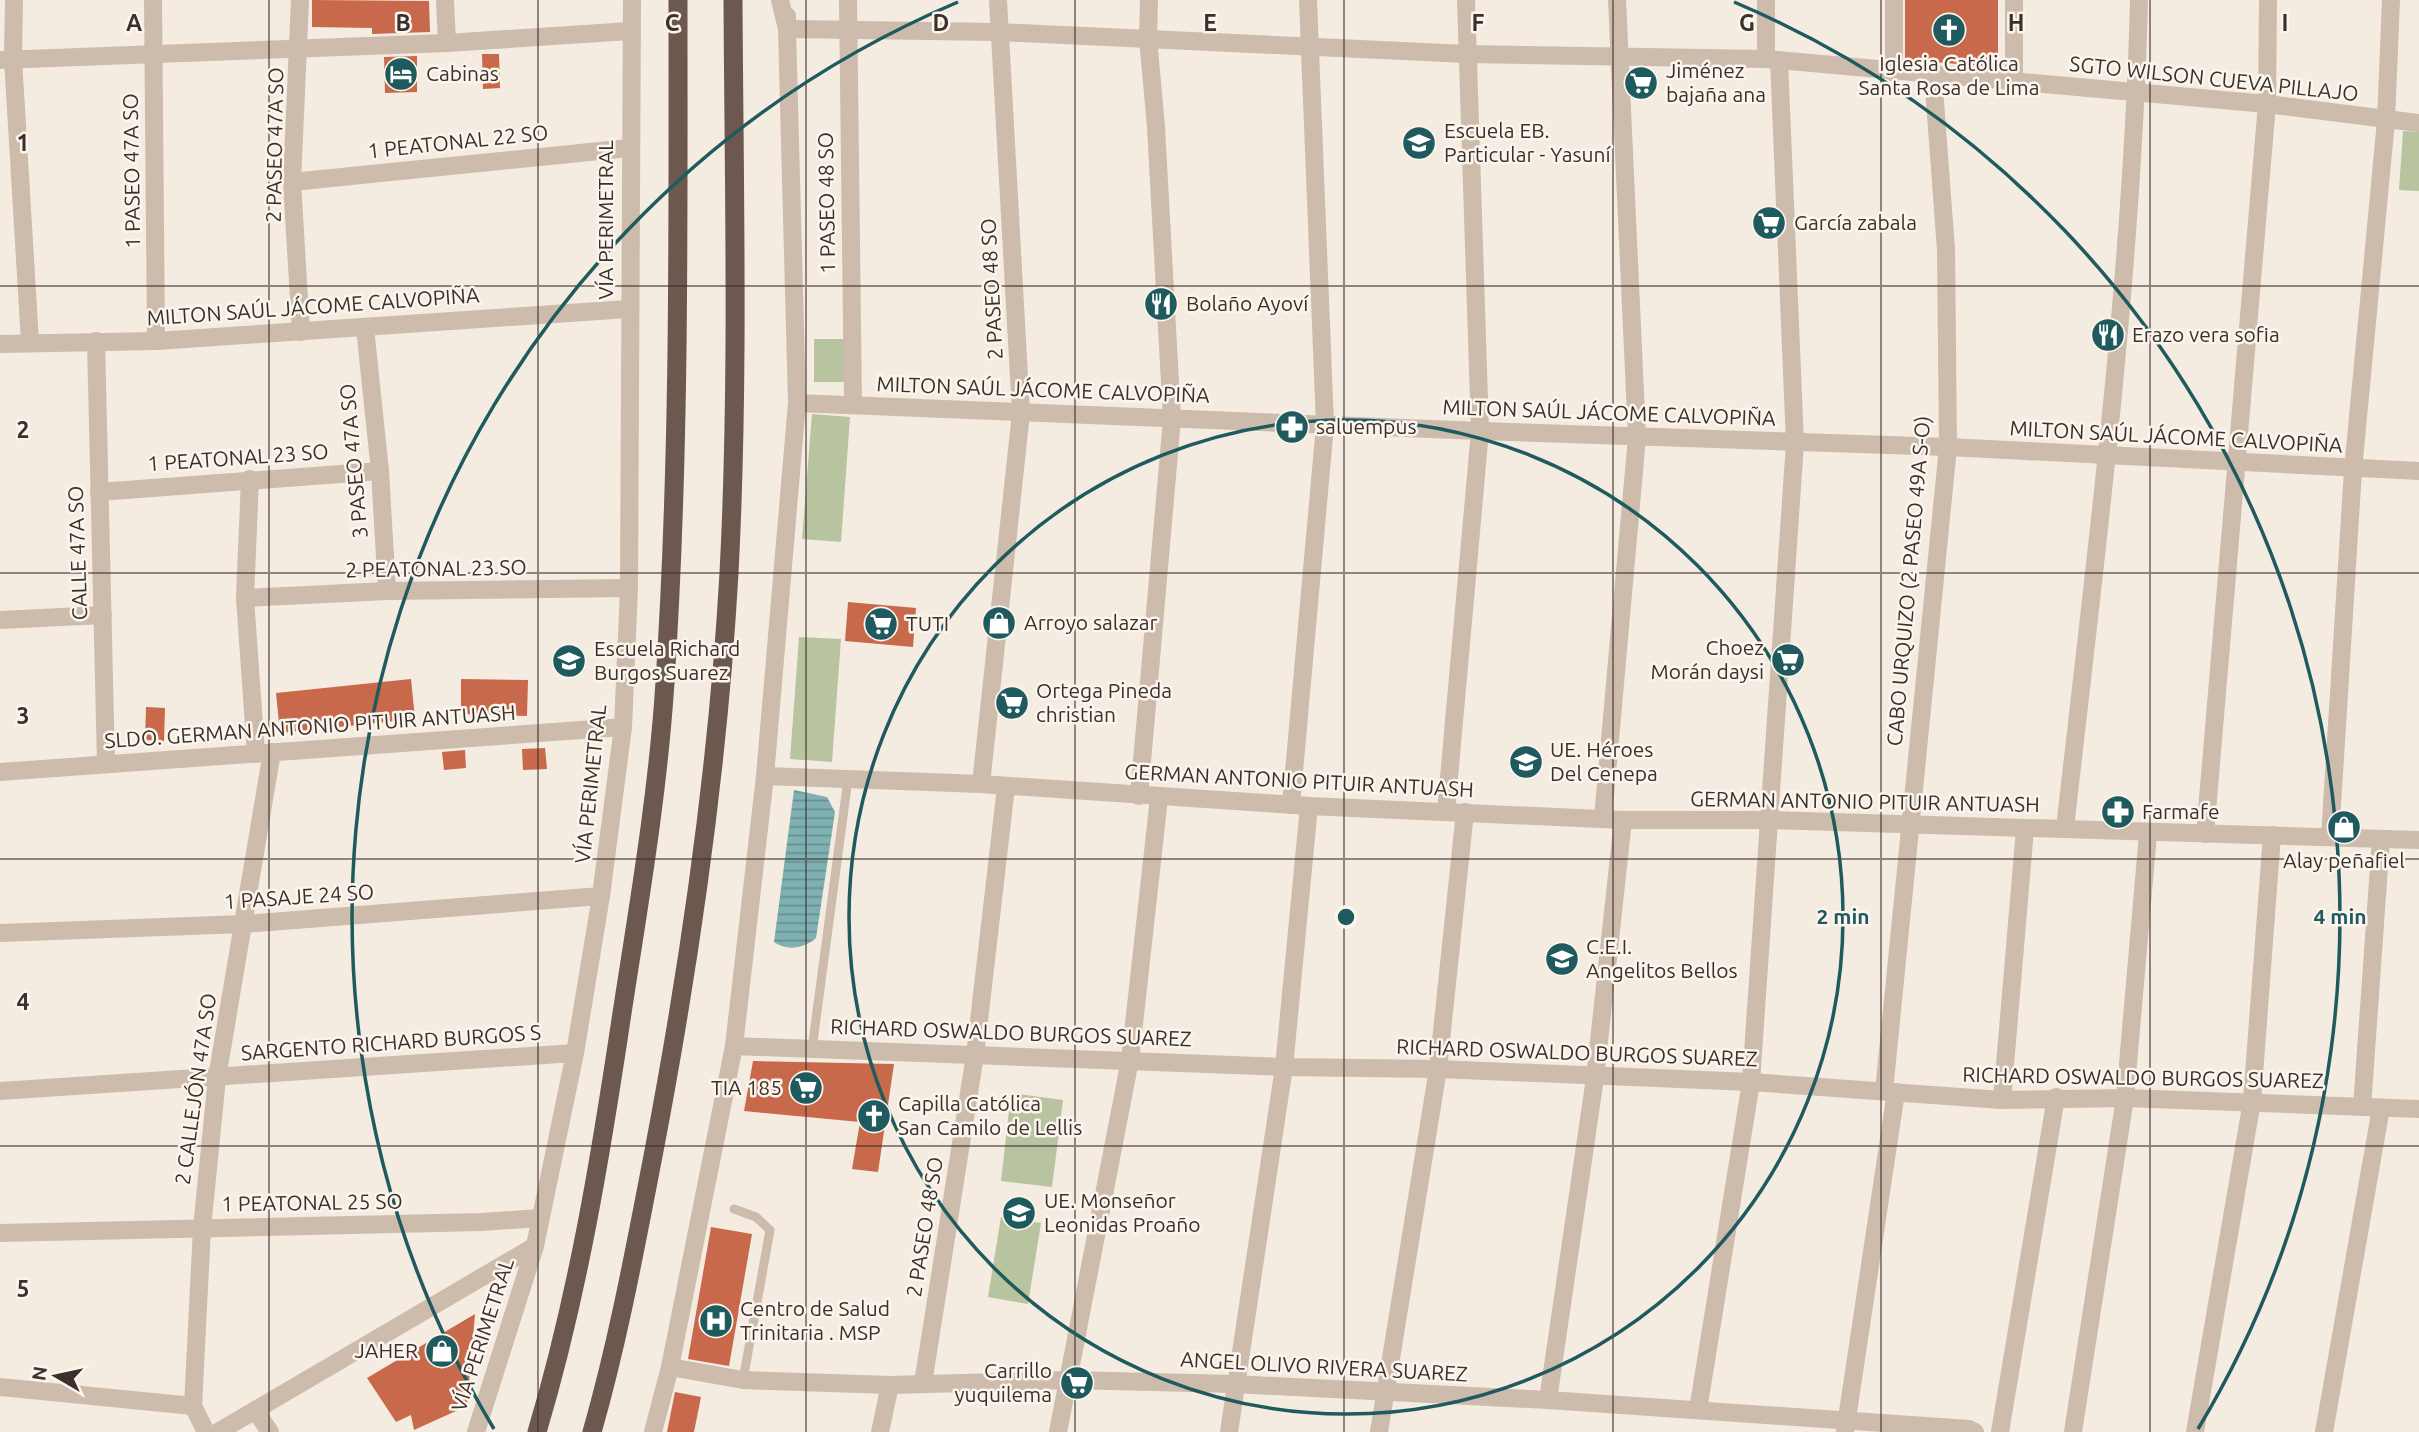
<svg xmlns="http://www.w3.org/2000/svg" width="2419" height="1432" viewBox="0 0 2419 1432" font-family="Ubuntu,sans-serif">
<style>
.green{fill:#b8c4a0}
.water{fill:url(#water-rules)}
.building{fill:#c8694b}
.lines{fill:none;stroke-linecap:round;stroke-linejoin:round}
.service{stroke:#cdbbac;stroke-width:9}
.minor{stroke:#cdbbac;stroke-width:18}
.tertiary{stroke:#cdbbac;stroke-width:18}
.trunk{stroke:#6c584f;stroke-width:19}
.grid{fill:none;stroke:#3b302b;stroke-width:2;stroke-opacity:0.55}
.ring{fill:none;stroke:#1f5a5e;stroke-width:3.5}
.labels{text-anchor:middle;stroke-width:5;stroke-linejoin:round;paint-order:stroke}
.poi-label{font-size:21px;fill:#3b302b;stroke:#fbf5ee;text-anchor:start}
.street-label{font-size:21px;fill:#3b302b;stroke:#fbf5ee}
.grid-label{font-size:23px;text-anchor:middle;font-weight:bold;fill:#3b302b;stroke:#fbf5ee;stroke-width:5;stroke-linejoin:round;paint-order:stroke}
.centre{fill:#1f5a5e;stroke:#fbf5ee;stroke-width:3.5}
.ring-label{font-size:21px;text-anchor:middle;font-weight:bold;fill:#1f5a5e;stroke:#fbf5ee;stroke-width:5;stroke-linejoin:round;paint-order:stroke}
</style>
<defs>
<pattern id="water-rules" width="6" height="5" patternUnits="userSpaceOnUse" patternTransform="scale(1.75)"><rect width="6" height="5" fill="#7fb0b2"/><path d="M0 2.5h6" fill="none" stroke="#699091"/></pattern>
</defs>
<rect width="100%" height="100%" fill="#f4ebe1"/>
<!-- green -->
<g class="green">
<polygon points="2403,131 2419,132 2419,191 2399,190"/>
<rect x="814" y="339" width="31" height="43"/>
<polygon points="812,414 850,417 841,542 802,539"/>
<polygon points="799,637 841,639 832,762 790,759"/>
<polygon points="1011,1093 1063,1100 1052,1187 1001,1181"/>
<polygon points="1001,1217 1041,1223 1028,1304 988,1297"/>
</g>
<!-- water -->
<path class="water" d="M794 790 827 797 835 812 816 938C803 949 787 951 774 942Z"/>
<!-- building -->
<g class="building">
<polygon points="312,0 429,1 430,32 372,34 372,28 312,27"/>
<polygon points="1905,0 1998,0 1998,67 1905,60"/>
<polygon points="482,54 499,54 500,88 483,89"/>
<polygon points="417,56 417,92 385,93 384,57"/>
<polygon points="848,602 916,608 913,647 845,641"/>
<polygon points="411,679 415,719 280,733 276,693"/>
<polygon points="461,679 528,680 527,716 461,714"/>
<polygon points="146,707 165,708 164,741 145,740"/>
<polygon points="545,748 547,769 523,770 522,749"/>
<polygon points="465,750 466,768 444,770 442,752"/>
<polygon points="753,1061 894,1064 878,1172 852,1169 860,1122 744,1111"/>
<polygon points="711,1227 752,1234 729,1366 688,1359"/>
<polygon points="475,1314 467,1406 414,1430 411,1415 396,1422 367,1378"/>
<polygon points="675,1392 701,1397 694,1432 667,1432"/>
</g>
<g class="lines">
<!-- service -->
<g class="service">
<polyline points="812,1049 848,779"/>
<polyline points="734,1209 756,1217 770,1230 743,1380"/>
</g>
<!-- minor -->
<g class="minor">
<polyline points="14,0 13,59 30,342"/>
<polyline points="153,0 156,341"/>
<polyline points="300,0 292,182 301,332"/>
<polyline points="445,0 447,43"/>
<polyline points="848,0 853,405"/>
<polyline points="1766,0 1766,59"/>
<polyline points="787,16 787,29 998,32 1466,54 1766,59 2267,104 2419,123"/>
<polyline points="0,60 447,43 630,31"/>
<polyline points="1894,73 1894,0"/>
<polyline points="2014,82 2014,0"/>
<polyline points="292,182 629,148"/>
<polyline points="365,328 380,471 387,591"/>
<polyline points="96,341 106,764"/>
<polyline points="0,344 156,341 628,309"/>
<polyline points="797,403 1480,431 1948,447 2419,471"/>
<polyline points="250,479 245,598 256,754"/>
<polyline points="99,492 380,471"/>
<polyline points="245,598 387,591 629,588"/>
<polyline points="0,620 103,615"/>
<polyline points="0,772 623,727"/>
<polyline points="765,776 981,784 1309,806 1623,820 1769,820 2419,840"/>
<polyline points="981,784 1021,413 998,0"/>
<polyline points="1139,796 1172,419 1156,127 1148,38 1149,0"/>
<polyline points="1291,805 1325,425 1308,0"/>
<polyline points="1446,811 1480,431 1466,0"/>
<polyline points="1603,818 1637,437 1617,0"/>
<path d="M2065 828C2096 553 2132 277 2139 0"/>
<polyline points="2205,834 2267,104 2268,0"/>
<polyline points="2330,837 2353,470 2386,121 2391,0"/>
<polyline points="0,933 244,924 601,896"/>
<polyline points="734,1046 1284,1067 1438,1069 1751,1082 2002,1100 2125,1098 2419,1109"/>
<polyline points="0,1091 575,1053"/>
<polyline points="1884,1091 1948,447 1946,250 1933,75"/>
<polyline points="2002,1100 2025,829"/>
<polyline points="2362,1107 2381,839"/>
<polyline points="0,1233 481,1222 540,1218"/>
<polyline points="670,1367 743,1380 890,1385 1069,1380 1234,1384 1548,1400 1969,1429 1975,1432"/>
<polyline points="923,1383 975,1055 1006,787"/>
<polyline points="0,1387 193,1406"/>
<polyline points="1548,1400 1595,1078 1623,820"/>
<polyline points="255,1410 270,1432"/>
<polyline points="1698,1410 1751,1082 1795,443 1779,60"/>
<polyline points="206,1432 193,1406 202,1228 217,1078 272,752"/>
<polyline points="880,1432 890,1385"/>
<polyline points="1058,1432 1130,1060 1159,798"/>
<polyline points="1229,1432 1284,1067 1309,806"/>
<polyline points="1379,1432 1438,1069 1465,812"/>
<polyline points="1845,1432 1896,1092"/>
<polyline points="2000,1432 2056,1097"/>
<polyline points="2073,1432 2125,1098 2148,834"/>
<polyline points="2195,1432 2252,1101 2272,835"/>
<polyline points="2324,1432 2381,1108"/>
</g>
<!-- tertiary -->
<g class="tertiary">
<polyline points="218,1432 535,1246"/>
<polyline points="476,1432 535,1246 575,1053 601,896 623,727 629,588 632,0"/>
<polyline points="653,1432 670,1367 734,1046 765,776 797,403 787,29 780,0"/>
</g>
<!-- trunk -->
<g class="trunk">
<path d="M537 1432C578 1295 601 1154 622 1013 639 903 658 793 665 682 680 455 678 227 678 0"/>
<path d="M592 1432C618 1341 635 1249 653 1156 690 963 718 769 729 573 739 382 734 191 733 0"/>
</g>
</g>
<!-- grid -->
<path class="grid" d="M269 0V1432M538 0V1432M806 0V1432M1075 0V1432M1344 0V1432M1613 0V1432M1881 0V1432M2150 0V1432M0 286H2419M0 573H2419M0 859H2419M0 1146H2419"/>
<!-- distance rings -->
<g class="ring">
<circle cx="1346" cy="917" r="497"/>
<path d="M494 1429A994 994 0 0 1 958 2M1734 2A994 994 0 0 1 2198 1429"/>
</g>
<!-- icons -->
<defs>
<g id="church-disc" transform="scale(1.75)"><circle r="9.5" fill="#1f5a5e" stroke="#fbf5ee"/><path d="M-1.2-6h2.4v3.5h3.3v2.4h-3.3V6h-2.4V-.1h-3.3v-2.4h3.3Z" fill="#fff"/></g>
<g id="hotel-disc" transform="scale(1.75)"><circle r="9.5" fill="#1f5a5e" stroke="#fbf5ee"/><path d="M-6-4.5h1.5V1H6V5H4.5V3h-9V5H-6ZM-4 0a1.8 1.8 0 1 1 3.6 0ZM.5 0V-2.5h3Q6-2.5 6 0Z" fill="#fff"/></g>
<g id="supermarket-disc" transform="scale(1.75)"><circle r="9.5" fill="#1f5a5e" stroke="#fbf5ee"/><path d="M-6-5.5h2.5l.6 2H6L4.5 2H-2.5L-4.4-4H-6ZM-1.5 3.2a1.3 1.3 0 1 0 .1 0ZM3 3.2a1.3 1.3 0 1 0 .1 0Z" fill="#fff"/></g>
<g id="school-disc" transform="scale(1.75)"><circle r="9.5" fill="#1f5a5e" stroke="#fbf5ee"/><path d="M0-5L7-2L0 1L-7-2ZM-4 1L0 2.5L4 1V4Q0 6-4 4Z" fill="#fff"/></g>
<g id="restaurant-disc" transform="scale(1.75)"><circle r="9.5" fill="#1f5a5e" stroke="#fbf5ee"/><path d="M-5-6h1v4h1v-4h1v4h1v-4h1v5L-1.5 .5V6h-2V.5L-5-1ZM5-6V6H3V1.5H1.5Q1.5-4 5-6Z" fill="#fff"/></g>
<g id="pharmacy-disc" transform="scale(1.75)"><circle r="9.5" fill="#1f5a5e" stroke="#fbf5ee"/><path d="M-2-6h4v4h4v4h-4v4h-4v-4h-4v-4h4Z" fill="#fff"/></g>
<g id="shop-disc" transform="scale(1.75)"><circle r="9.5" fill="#1f5a5e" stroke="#fbf5ee"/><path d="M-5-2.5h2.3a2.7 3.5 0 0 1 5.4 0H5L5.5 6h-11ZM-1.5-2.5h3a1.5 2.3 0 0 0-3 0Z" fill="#fff"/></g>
<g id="hospital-disc" transform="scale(1.75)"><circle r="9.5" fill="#1f5a5e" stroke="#fbf5ee"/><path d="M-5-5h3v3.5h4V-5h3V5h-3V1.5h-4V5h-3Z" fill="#fff"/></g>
</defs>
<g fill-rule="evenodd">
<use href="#church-disc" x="1949" y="30"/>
<use href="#hotel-disc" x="401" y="74"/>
<use href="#supermarket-disc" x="1641" y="83"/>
<use href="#school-disc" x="1419" y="143"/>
<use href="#supermarket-disc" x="1769" y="223"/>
<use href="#restaurant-disc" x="1161" y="304"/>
<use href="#restaurant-disc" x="2108" y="335"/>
<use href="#pharmacy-disc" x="1292" y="427"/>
<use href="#shop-disc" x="999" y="623"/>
<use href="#supermarket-disc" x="881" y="624"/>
<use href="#supermarket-disc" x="1788" y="660"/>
<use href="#school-disc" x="569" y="661"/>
<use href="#supermarket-disc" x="1012" y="703"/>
<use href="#school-disc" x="1526" y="762"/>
<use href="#pharmacy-disc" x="2118" y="812"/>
<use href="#shop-disc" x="2344" y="827"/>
<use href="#school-disc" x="1562" y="959"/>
<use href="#supermarket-disc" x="806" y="1088"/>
<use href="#church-disc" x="874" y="1116"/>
<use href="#school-disc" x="1019" y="1213"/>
<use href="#hospital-disc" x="716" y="1321"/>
<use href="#shop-disc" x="442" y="1351"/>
<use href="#supermarket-disc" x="1077" y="1383"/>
</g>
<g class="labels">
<!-- poi labels -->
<g class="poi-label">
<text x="1949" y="71" text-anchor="middle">Iglesia Católica<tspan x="1949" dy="24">Santa Rosa de Lima</tspan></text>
<text x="1666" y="78">Jiménez<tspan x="1666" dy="24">bajaña ana</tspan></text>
<text x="426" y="81">Cabinas</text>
<text x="1444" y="138">Escuela EB.<tspan x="1444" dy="24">Particular - Yasuní</tspan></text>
<text x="1794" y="230">García zabala</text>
<text x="1186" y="311">Bolaño Ayoví</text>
<text x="2132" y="342">Erazo vera sofia</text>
<text x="1316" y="434">saluempus</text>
<text x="1024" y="630">Arroyo salazar</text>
<text x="906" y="631">TUTI</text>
<text x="1764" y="655" text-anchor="end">Choez<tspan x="1764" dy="24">Morán daysi</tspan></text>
<text x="594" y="656">Escuela Richard<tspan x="594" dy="24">Burgos Suarez</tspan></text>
<text x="1036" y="698">Ortega Pineda<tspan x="1036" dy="24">christian</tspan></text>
<text x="1550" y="757">UE. Héroes<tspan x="1550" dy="24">Del Cenepa</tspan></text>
<text x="2142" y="819">Farmafe</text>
<text x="2344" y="868" text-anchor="middle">Alay peñafiel</text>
<text x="1586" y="954">C.E.I.<tspan x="1586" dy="24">Angelitos Bellos</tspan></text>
<text x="782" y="1095" text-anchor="end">TIA 185</text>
<text x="898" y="1111">Capilla Católica<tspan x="898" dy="24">San Camilo de Lellis</tspan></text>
<text x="1044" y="1208">UE. Monseñor<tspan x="1044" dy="24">Leonidas Proaño</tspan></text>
<text x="740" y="1316">Centro de Salud<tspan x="740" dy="24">Trinitaria . MSP</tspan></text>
<text x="418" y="1358" text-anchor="end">JAHER</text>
<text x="1052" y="1378" text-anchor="end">Carrillo<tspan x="1052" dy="24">yuquilema</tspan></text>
</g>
<!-- street labels -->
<g class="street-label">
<text transform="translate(2214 79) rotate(6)" y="7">SGTO WILSON CUEVA PILLAJO</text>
<text transform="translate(458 142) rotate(-6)" y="7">1 PEATONAL 22 SO</text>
<text transform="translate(275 145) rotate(-89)" y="7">2 PASEO 47A SO</text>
<text transform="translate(132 171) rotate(-91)" y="7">1 PASEO 47A SO</text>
<text transform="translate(827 203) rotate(-91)" y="7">1 PASEO 48 SO</text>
<text transform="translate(606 220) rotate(-90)" y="7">VÍA PERIMETRAL</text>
<text transform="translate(992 289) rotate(-93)" y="7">2 PASEO 48 SO</text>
<text transform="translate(313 307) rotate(-4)" y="7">MILTON SAÚL JÁCOME CALVOPIÑA</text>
<text transform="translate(1043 390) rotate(2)" y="7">MILTON SAÚL JÁCOME CALVOPIÑA</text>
<text transform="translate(1609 413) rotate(2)" y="7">MILTON SAÚL JÁCOME CALVOPIÑA</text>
<text transform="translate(2176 437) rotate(3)" y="7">MILTON SAÚL JÁCOME CALVOPIÑA</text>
<text transform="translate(238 458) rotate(-4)" y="7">1 PEATONAL 23 SO</text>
<text transform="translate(354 461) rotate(-95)" y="7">3 PASEO 47A SO</text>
<text transform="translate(78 553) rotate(-92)" y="7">CALLE 47A SO</text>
<text transform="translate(436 569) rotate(-1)" y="7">2 PEATONAL 23 SO</text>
<text transform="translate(1909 581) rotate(-85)" y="7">CABO URQUIZO (2 PASEO 49A S-O)</text>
<text transform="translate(310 727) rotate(-4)" y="7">SLDO. GERMAN ANTONIO PITUIR ANTUASH</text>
<text transform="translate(1299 781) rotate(3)" y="7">GERMAN ANTONIO PITUIR ANTUASH</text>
<text transform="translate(591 784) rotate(-84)" y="7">VÍA PERIMETRAL</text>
<text transform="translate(1865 802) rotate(1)" y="7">GERMAN ANTONIO PITUIR ANTUASH</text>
<text transform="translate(299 897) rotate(-4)" y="7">1 PASAJE 24 SO</text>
<text transform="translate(1011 1033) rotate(2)" y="7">RICHARD OSWALDO BURGOS SUAREZ</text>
<text transform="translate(391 1043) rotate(-4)" y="7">SARGENTO RICHARD BURGOS S</text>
<text transform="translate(1577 1053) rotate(2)" y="7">RICHARD OSWALDO BURGOS SUAREZ</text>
<text transform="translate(2143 1078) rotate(1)" y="7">RICHARD OSWALDO BURGOS SUAREZ</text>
<text transform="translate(196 1089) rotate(-82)" y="7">2 CALLEJÓN 47A SO</text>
<text transform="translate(312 1203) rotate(-1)" y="7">1 PEATONAL 25 SO</text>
<text transform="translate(925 1227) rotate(-81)" y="7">2 PASEO 48 SO</text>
<text transform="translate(483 1335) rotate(-72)" y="7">VÍA PERIMETRAL</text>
<text transform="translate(1324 1367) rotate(3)" y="7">ANGEL OLIVO RIVERA SUAREZ</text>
</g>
</g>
<g class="grid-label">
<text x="134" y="31">A</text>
<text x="403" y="31">B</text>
<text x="672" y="31">C</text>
<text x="941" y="31">D</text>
<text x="1210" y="31">E</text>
<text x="1478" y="31">F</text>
<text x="1747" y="31">G</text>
<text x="2016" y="31">H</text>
<text x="2285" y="31">I</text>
<text x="23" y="151">1</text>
<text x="23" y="438">2</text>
<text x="23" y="724">3</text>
<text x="23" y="1010">4</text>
<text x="23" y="1297">5</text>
</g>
<circle cx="1346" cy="917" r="10" class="centre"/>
<g class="ring-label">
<text x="1843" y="924">2 min</text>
<text x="2340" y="924">4 min</text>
</g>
<!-- north arrow -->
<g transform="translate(56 1376) rotate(279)" stroke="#fbf5ee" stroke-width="5" paint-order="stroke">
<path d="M0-5L12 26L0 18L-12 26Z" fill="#3b302b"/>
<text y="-10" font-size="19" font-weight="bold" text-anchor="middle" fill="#3b302b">N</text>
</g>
</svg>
